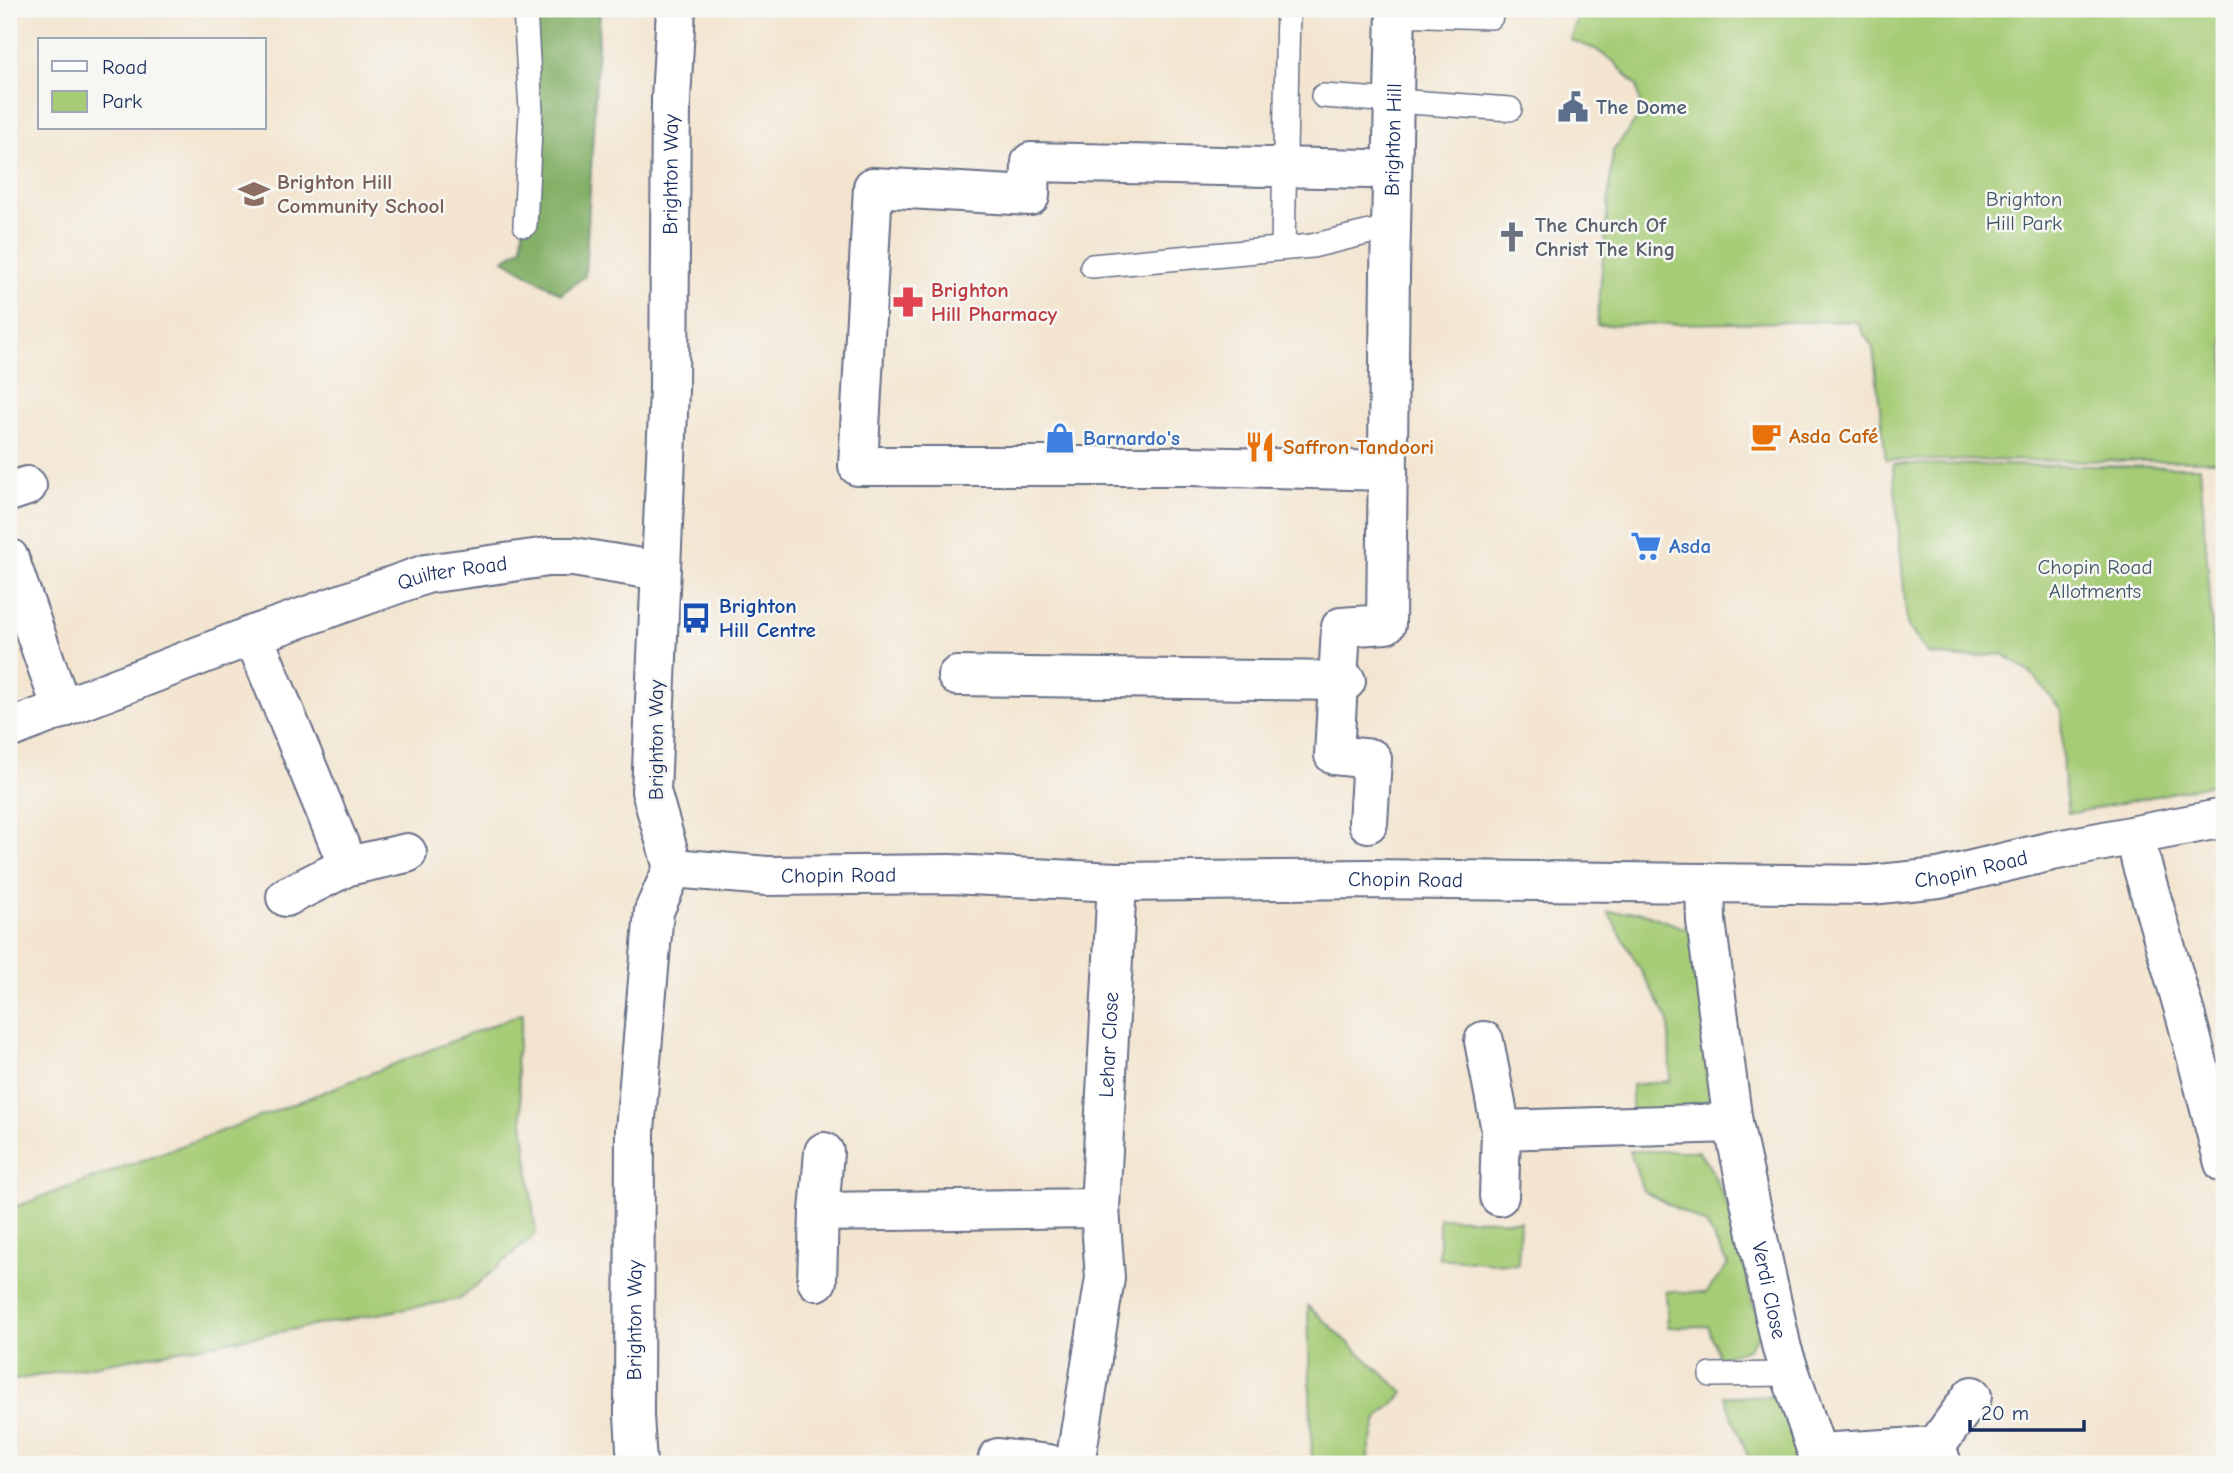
<svg xmlns="http://www.w3.org/2000/svg" width="2233" height="1473" viewBox="0 0 2233 1473" font-family="'Comic Neue',sans-serif">
<style>
.green{fill:#a6cc76;stroke:#607e6a;stroke-width:2}
.forest{fill:#84b067;stroke:#507062;stroke-width:2}
.lines{fill:none;stroke-linecap:round;stroke-linejoin:round}
.lane-casing{stroke:#676f86;stroke-width:26}
.street-casing{stroke:#676f86;stroke-width:42}
.secondary-casing{stroke:#676f86;stroke-width:42}
.lane{stroke:#fff;stroke-width:23}
.street{stroke:#fff;stroke-width:38}
.secondary{stroke:#fff;stroke-width:38}
.labels{text-anchor:middle;stroke-width:5;stroke-linejoin:round;paint-order:stroke}
.service-label{font-size:21px;font-weight:bold;fill:#4e5e75;stroke:#f6f6f2;text-anchor:start}
.street-label{font-size:21px;fill:#1b2f5e;stroke:#f6f6f2}
.education-label{font-size:21px;font-weight:bold;fill:#785e54;stroke:#f6f6f2;text-anchor:start}
.park-label{font-size:21px;fill:#3e5664;stroke:#f6f6f2}
.worship-label{font-size:21px;font-weight:bold;fill:#5b616d;stroke:#f6f6f2;text-anchor:start}
.health-label{font-size:21px;font-weight:bold;fill:#be3a42;stroke:#f6f6f2;text-anchor:start}
.food-label{font-size:21px;font-weight:bold;fill:#c56008;stroke:#f6f6f2;text-anchor:start}
.shop-label{font-size:21px;font-weight:bold;fill:#366cbe;stroke:#f6f6f2;text-anchor:start}
.transit-label{font-size:21px;font-weight:bold;fill:#164399;stroke:#f6f6f2;text-anchor:start}
</style>
<rect width="100%" height="100%" fill="#f6f6f2"/>
<filter id="ink" filterUnits="userSpaceOnUse"><feTurbulence type="fractalNoise" baseFrequency=".0143" numOctaves="2"/><feDisplacementMap in="SourceGraphic" scale="14" xChannelSelector="R" yChannelSelector="G"/><feConvolveMatrix kernelMatrix="1 2 1 2 8 2 1 2 1" color-interpolation-filters="sRGB"/></filter>
<filter id="wash" filterUnits="userSpaceOnUse"><feTurbulence type="fractalNoise" baseFrequency=".00686" numOctaves="4" result="noise"/><feDisplacementMap in="SourceGraphic" scale="28" xChannelSelector="R" yChannelSelector="G"/><feGaussianBlur stdDeviation="1.57" result="paint"/><feColorMatrix in="noise" values="0 0 0 0 0 0 0 0 0 0 0 0 0 0 0 0 0 1.4 0 .05"/><feComposite in="paint" operator="in"/></filter>
<g filter="url(#wash)">
<rect width="100%" height="100%" fill="#f3e5d0"/>
<!-- green -->
<g class="green">
<polygon points="1580,9 2224,9 2224,461 1886,460 1873,348 1856,321 1597,325 1613,151 1640,115 1640,106 1637,86 1613,61 1595,49 1570,40"/>
<polygon points="1893,464 2200,467 2224,782 2068,814 2063,774 2061,710 2033,675 2003,654 1959,658 1928,654 1907,625"/>
<polygon points="1608,912 1641,912 1695,932 1722,1124 1632,1114 1632,1085 1670,1081 1669,1021"/>
<polygon points="523,1013 516,1061 536,1234 460,1299 9,1381 9,1209 268,1114"/>
<polygon points="1630,1151 1698,1151 1711,1169 1740,1234 1750,1297 1764,1328 1748,1349 1719,1358 1708,1326 1668,1327 1666,1291 1706,1293 1728,1265 1706,1224 1643,1191"/>
<polygon points="1439,1218 1520,1221 1518,1265 1439,1258"/>
<polygon points="1308,1306 1404,1393 1377,1419 1366,1464 1312,1464"/>
<polygon points="1724,1396 1778,1397 1803,1464 1751,1464"/>
</g>
<!-- forest -->
<polygon class="forest" points="537,9 600,9 585,276 561,294 504,260 522,247"/>
</g>
<g filter="url(#ink)">
<g class="lines">
<!-- lane casing -->
<g class="lane-casing">
<g id="lane">
<polyline points="1396,14 1491,17 1492,9"/>
<polyline points="1323,96 1510,109"/>
<polyline points="525,225 531,111 525,9"/>
<polyline points="1283,248 1288,9"/>
<polyline points="1092,266 1312,246 1391,227"/>
<polyline points="1711,1375 1790,1374"/>
</g>
</g>
<!-- street casing -->
<g class="street-casing">
<g id="street">
<polyline points="1369,169 1031,162 1030,196 873,187 858,466 1190,466 1388,471"/>
<polyline points="9,492 27,486"/>
<polyline points="9,558 62,709"/>
<polyline points="253,635 348,866"/>
<polyline points="957,676 1346,681"/>
<path id="s1" d="M9 729 253 635 426 574 548 557H573L660 571"/>
<path id="s2" d="M1368 823 1372 759 1334 755 1341 627 1386 624 1390 273 1396 9"/>
<polyline points="2135,835 2141,862 2186,1017 2224,1163"/>
<path id="s3" d="M673 868 767 876 950 874 1117 882 1367 879 1870 885 1939 878 2052 851 2224 818"/>
<path id="s4" d="M1705 883 1706 921 1733 1123 1782 1349 1821 1464"/>
<polyline points="286,897 348,866 407,853"/>
<polyline points="1484,1041 1501,1130"/>
<polyline points="824,1152 819,1212 1100,1208"/>
<polyline points="1499,1196 1501,1130 1733,1123"/>
<polyline points="817,1281 819,1212"/>
<polyline points="1936,1446 1972,1396"/>
<polyline points="1817,1453 1936,1446 1942,1464"/>
<polyline points="998,1458 1049,1464"/>
<path id="s5" d="M1075 1464 1105 1278 1100 1208 1117 882"/>
</g>
</g>
<!-- secondary casing -->
<g class="secondary-casing">
<g id="secondary">
<path id="s6" d="M637 1464 634 1416 635 1130 654 911 673 868 651 791 669 390 671 99 676 9"/>
</g>
</g>
<!-- lane -->
<use href="#lane" class="lane"/>
<!-- street -->
<use href="#street" class="street"/>
<!-- secondary -->
<use href="#secondary" class="secondary"/>
</g>
</g>
<!-- icons -->
<defs>
<g id="civic-bare" transform="scale(2.415)"><path d="M-.6-6.5H3V-4.5H.6V-3L4-1V1h2V6H-6V1h2V-1L-.6-3ZM-1.2 2.5V6h2.4V2.5Z" fill="#5c6f8a" stroke="#f6f6f2" stroke-width="2.5" paint-order="stroke"/></g>
<g id="school-bare" transform="scale(2.415)"><path d="M0-5L7-2L0 1L-7-2ZM-4 1L0 2.5L4 1V4Q0 6-4 4Z" fill="#8d6e63" stroke="#f6f6f2" stroke-width="2.5" paint-order="stroke"/></g>
<g id="church-bare" transform="scale(2.415)"><path d="M-1.2-6h2.4v3.5h3.3v2.4h-3.3V6h-2.4V-.1h-3.3v-2.4h3.3Z" fill="#6b7280" stroke="#f6f6f2" stroke-width="2.5" paint-order="stroke"/></g>
<g id="pharmacy-bare" transform="scale(2.415)"><path d="M-2-6h4v4h4v4h-4v4h-4v-4h-4v-4h4Z" fill="#e0444e" stroke="#f6f6f2" stroke-width="2.5" paint-order="stroke"/></g>
<g id="cafe-bare" transform="scale(2.415)"><path d="M-5.5-4.5H6V0H3Q3 3.5 0 3.5H-2.5Q-5.5 3.5-5.5 0ZM3-3.2v2h1.7v-2ZM-6 4.5H4V6H-6Z" fill="#e8710a" stroke="#f6f6f2" stroke-width="2.5" paint-order="stroke"/></g>
<g id="shop-bare" transform="scale(2.415)"><path d="M-5-2.5h2.3a2.7 3.5 0 0 1 5.4 0H5L5.5 6h-11ZM-1.5-2.5h3a1.5 2.3 0 0 0-3 0Z" fill="#3f7fe0" stroke="#f6f6f2" stroke-width="2.5" paint-order="stroke"/></g>
<g id="restaurant-bare" transform="scale(2.415)"><path d="M-5-6h1v4h1v-4h1v4h1v-4h1v5L-1.5 .5V6h-2V.5L-5-1ZM5-6V6H3V1.5H1.5Q1.5-4 5-6Z" fill="#e8710a" stroke="#f6f6f2" stroke-width="2.5" paint-order="stroke"/></g>
<g id="supermarket-bare" transform="scale(2.415)"><path d="M-6-5.5h2.5l.6 2H6L4.5 2H-2.5L-4.4-4H-6ZM-1.5 3.2a1.3 1.3 0 1 0 .1 0ZM3 3.2a1.3 1.3 0 1 0 .1 0Z" fill="#3f7fe0" stroke="#f6f6f2" stroke-width="2.5" paint-order="stroke"/></g>
<g id="bus-bare" transform="scale(2.415)"><path d="M-5-6H5V4H4V6H2V4H-2V6H-4V4H-5ZM-3.5-4V0h7V-4ZM-3.5 1.2v1.5H-2V1.2ZM2 1.2v1.5H3.5V1.2Z" fill="#1a4fb4" stroke="#f6f6f2" stroke-width="2.5" paint-order="stroke"/></g>
</defs>
<g fill-rule="evenodd">
<use href="#civic-bare" x="1573" y="107"/>
<use href="#school-bare" x="254" y="194"/>
<use href="#church-bare" x="1512" y="237"/>
<use href="#pharmacy-bare" x="908" y="302"/>
<use href="#cafe-bare" x="1766" y="436"/>
<use href="#shop-bare" x="1060" y="438"/>
<use href="#restaurant-bare" x="1260" y="447"/>
<use href="#supermarket-bare" x="1646" y="546"/>
<use href="#bus-bare" x="696" y="618"/>
</g>
<g class="labels">
<!-- service labels -->
<g class="service-label">
<text x="1596" y="114">The Dome</text>
</g>
<!-- street labels -->
<g class="street-label">
<text dy="7" stroke="none"><textPath href="#s2" startOffset="760">Brighton Hill</textPath></text>
<text dy="7" stroke="none"><textPath href="#s6" startOffset="1298">Brighton Way</textPath></text>
<text dy="7" stroke="none"><textPath href="#s1" startOffset="471">Quilter Road</textPath></text>
<text transform="translate(656 740) rotate(-90)" y="7">Brighton Way</text>
<text dy="7" stroke="none"><textPath href="#s3" startOffset="1300">Chopin Road</textPath></text>
<text dy="7" stroke="none"><textPath href="#s3" startOffset="166">Chopin Road</textPath></text>
<text dy="7" stroke="none"><textPath href="#s3" startOffset="733">Chopin Road</textPath></text>
<text dy="7" stroke="none"><textPath href="#s5" startOffset="422">Lehar Close</textPath></text>
<text dy="7" stroke="none"><textPath href="#s4" startOffset="413">Verdi Close</textPath></text>
<text dy="7" stroke="none"><textPath href="#s6" startOffset="144">Brighton Way</textPath></text>
</g>
<!-- education labels -->
<g class="education-label">
<text x="277" y="189">Brighton Hill<tspan x="277" dy="24">Community School</tspan></text>
</g>
<!-- park labels -->
<g class="park-label">
<text x="2024" y="206">Brighton<tspan x="2024" dy="24">Hill Park</tspan></text>
<text x="2095" y="574">Chopin Road<tspan x="2095" dy="24">Allotments</tspan></text>
</g>
<!-- worship labels -->
<g class="worship-label">
<text x="1535" y="232">The Church Of<tspan x="1535" dy="24">Christ The King</tspan></text>
</g>
<!-- health labels -->
<g class="health-label">
<text x="931" y="297">Brighton<tspan x="931" dy="24">Hill Pharmacy</tspan></text>
</g>
<!-- food labels -->
<g class="food-label">
<text x="1789" y="443">Asda Café</text>
<text x="1283" y="454">Saffron Tandoori</text>
</g>
<!-- shop labels -->
<g class="shop-label">
<text x="1083" y="445">Barnardo's</text>
<text x="1669" y="553">Asda</text>
</g>
<!-- transit labels -->
<g class="transit-label">
<text x="719" y="613">Brighton<tspan x="719" dy="24">Hill Centre</tspan></text>
</g>
</g>
<!-- margin -->
<rect width="2233" height="1473" fill="none" stroke="#f6f6f2" stroke-width="35"/>
<!-- legend -->
<rect x="38" y="38" width="228" height="91" fill="#f6f6f2" stroke="#9ea6b7" stroke-width="2"/>
<rect x="52" y="61" width="35" height="10" fill="#ffffff" stroke="#9ea6b7" stroke-width="2"/>
<text x="102" y="74" font-size="21" fill="#1b2f5e">Road</text>
<rect x="52" y="91" width="35" height="21" fill="#a6cc76" stroke="#9ea6b7" stroke-width="2"/>
<text x="102" y="108" font-size="21" fill="#1b2f5e">Park</text>
<!-- scale -->
<path d="M1970 1420v10h114v-10" fill="none" stroke="#1b2f5e" stroke-width="3.5"/>
<text x="1981" y="1420" font-size="21" fill="#1b2f5e" stroke="#f6f6f2" stroke-width="5" paint-order="stroke">20 m</text>
</svg>
